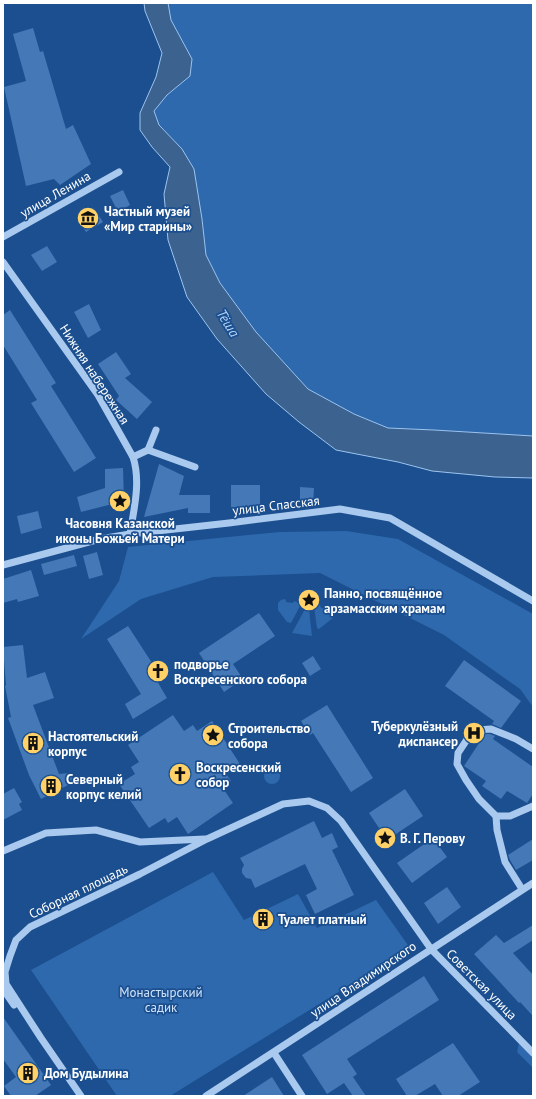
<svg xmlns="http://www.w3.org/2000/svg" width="536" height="1099" viewBox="0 0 536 1099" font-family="'PT Sans',sans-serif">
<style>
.green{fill:#2e69ad}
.water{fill:#3c6290;stroke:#9cc4f0}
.building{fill:#4478b7}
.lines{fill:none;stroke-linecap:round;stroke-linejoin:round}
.minor{stroke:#a9c9ee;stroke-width:7}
.labels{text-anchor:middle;stroke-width:3.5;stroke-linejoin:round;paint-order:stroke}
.street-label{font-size:13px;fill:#fff;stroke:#1b4f8f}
.poi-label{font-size:13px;font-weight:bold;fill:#fff;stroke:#1b4f8f;text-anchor:start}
.park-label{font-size:13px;fill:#cfe3fa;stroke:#1b4f8f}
.water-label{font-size:14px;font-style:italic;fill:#b5d3f5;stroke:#1b4f8f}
</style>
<rect width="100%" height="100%" fill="#1b4f8f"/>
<!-- green -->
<g class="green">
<polygon points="168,3 533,3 533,436 434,430 388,428 354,414 308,389 256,332 220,283 206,255 202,219 182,149 159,125 154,111 167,95 190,76 192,59 171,20"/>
<polygon points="346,531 398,539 533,614 533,707 520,689 444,635 320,573 213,577 141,599 81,639 119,581 128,547 280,532"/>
<polygon points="284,599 286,600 286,602 293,603 294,601 297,602 300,606 291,623 287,622 278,610 278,603 281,600"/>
<polygon points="317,605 320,605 321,608 328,609 331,606 335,612 334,617 319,629 317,628 314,607"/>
<polygon points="305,609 309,609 312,636 292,633"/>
<circle cx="272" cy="776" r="8"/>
<polygon points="213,872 244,920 298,894 317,928 376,900 410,948 170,1096 117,1096 31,970"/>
<polygon points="519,1043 533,1057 533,1068 517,1052"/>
</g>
<!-- water -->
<polygon class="water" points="144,3 168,3 171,20 192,59 190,76 167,95 154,111 159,125 182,149 194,169 202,219 206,255 220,283 256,332 308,389 354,414 388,428 434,430 533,436 533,478 495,477 432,471 398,462 336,450 299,422 266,394 217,339 187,297 168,240 164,194 170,167 152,147 140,130 140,113 156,77 162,53 145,11"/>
<!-- building -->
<g class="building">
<polygon points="33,28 40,52 43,51 66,129 73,125 91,164 60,185 54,179 26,186 4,87 26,81 13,34"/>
<polygon points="123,190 130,205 118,212 110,196"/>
<polygon points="94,208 103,222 86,232 77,218"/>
<polygon points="47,246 57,262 42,271 31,255"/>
<polygon points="89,304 101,330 88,338 74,312"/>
<polygon points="10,310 56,383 51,386 96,458 74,472 31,403 37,400 3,345 3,315"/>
<polygon points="116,352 131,374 125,378 152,402 137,419 116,400 119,396 98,364"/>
<polygon points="159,464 184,476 179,495 210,495 210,513 188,513 188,508 144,517"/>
<polygon points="123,468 124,501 81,512 77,497 105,488 105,469"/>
<rect x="231" y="485" width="29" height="22"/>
<polygon points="300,487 314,488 313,504 300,503"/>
<polygon points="38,511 42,528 21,534 17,516"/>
<polygon points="97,552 103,575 89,579 83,556"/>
<polygon points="74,555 77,566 44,575 41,564"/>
<polygon points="31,570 39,596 18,602 17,599 3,603 3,579"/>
<polygon points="259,613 275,636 233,664 243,679 224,692 199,653"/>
<polygon points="128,626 154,666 150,669 167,698 133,719 125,704 141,694 107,639"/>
<polygon points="23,645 27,678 45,672 54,698 33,705 59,774 69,773 74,775 74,779 70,784 41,799 29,775 8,718 11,717 5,686 6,685 3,647"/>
<polygon points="313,656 321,669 310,676 302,663"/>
<polygon points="464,660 521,701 501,728 492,724 494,721 445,686"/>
<polygon points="327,705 373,778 351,792 313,733 310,735 301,721"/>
<polygon points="173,715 184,731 193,725 197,731 212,721 240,764 226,774 231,781 222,787 233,803 188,834 177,817 168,823 165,818 149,828 119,784 135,774 131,767 139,762 128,745"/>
<polygon points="485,734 490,734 495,736 493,739 533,767 533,794 527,803 507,791 501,799 482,786 486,781 464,766"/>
<polygon points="14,788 22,802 19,804 22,810 3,820 3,794"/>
<polygon points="405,789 423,816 387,840 369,813"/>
<polygon points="314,821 322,838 332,833 338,847 332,850 354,895 315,914 306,895 317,889 305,864 255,888 251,879 246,878 242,873 242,869 244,865 240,858"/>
<polygon points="433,838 447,857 412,883 397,863"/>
<polygon points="533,839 533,860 516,870 510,860 508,855"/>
<polygon points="447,887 461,907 438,924 424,903"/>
<polygon points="533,925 533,940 513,953 533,975 533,1016 520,1002 519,1003 474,954 496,935 504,943"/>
<polygon points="424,976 439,1000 347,1059 357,1074 353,1077 366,1096 353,1096 344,1083 327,1094 302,1055"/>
<polygon points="3,1017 51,1085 35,1096 11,1096 4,1086 16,1077 3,1059"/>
<polygon points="453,1043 480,1082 458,1096 443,1096 435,1084 415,1096 407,1096 396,1079"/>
<polygon points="272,1077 284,1096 243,1096"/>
</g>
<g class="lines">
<!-- minor -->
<g class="minor">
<polyline points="3,237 119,172"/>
<path d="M3 262 98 395 133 457C141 482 134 508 130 534"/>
<polyline points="156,430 148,450 195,467"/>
<polyline points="133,457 148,450"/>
<polyline points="3,565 100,539 130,534 229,523 340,509 390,518 533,601"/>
<polyline points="533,749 516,739 491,729 477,730 468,738 458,753 457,764 466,780 479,799 496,816 510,816 533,806"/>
<polyline points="496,816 497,830 505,862 522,889"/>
<polyline points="3,851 46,833 96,830 140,842 205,839"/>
<polyline points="3,989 14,1005"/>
<polyline points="274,1053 302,1096"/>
<polyline points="81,1096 41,1038 6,984 5,972 10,956 16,940 30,927 140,874 207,839 283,804 309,801 327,808 341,821 431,949 533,1053"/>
<polyline points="206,1096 533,883"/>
</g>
</g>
<!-- icons -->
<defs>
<g id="museum-disc" transform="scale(1.15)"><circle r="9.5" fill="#ffd166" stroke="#1b4f8f"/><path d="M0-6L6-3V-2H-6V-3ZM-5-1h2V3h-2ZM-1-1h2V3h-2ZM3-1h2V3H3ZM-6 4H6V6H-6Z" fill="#111"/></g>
<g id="sight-disc" transform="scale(1.15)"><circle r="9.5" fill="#ffd166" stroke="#1b4f8f"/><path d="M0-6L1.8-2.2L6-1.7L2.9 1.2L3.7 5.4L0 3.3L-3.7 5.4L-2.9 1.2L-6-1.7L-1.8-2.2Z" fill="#111"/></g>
<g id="church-disc" transform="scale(1.15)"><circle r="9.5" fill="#ffd166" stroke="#1b4f8f"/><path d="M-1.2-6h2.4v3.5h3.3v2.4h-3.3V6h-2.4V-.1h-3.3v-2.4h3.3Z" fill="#111"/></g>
<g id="hospital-disc" transform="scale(1.15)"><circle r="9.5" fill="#ffd166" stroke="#1b4f8f"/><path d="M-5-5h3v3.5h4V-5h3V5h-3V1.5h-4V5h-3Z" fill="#111"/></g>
<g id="building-disc" transform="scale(1.15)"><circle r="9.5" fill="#ffd166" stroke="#1b4f8f"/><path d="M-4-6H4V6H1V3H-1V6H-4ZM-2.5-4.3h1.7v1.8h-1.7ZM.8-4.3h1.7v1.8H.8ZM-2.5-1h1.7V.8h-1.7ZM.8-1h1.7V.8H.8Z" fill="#111"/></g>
</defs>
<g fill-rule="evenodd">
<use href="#museum-disc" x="88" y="218"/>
<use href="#sight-disc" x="120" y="501"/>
<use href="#sight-disc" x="309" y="600"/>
<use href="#church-disc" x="158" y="671"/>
<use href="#hospital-disc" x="474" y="733"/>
<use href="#sight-disc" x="213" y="735"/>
<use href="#building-disc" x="33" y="743"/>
<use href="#church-disc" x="180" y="774"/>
<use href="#building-disc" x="51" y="786"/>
<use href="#sight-disc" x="385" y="838"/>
<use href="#building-disc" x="263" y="919"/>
<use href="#building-disc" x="28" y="1073"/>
</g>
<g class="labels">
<!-- street labels -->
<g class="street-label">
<text transform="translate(55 194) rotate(-30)" y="5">улица Ленина</text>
<text transform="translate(95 374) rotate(57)" y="5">Нижняя набережная</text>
<text transform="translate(276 505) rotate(-7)" y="5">улица Спасская</text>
<text transform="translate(78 891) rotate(-26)" y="5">Соборная площадь</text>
<text transform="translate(363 979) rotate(-34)" y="5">улица Владимирского</text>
<text transform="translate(482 984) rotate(45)" y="5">Советская улица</text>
</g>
<!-- poi labels -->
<g class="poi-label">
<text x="104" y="216">Частный музей<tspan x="104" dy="15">«Мир старины»</tspan></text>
<text x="120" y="528" text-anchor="middle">Часовня Казанской<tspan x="120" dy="15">иконы Божьей Матери</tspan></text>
<text x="324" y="598">Панно, посвящённое<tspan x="324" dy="15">арзамасским храмам</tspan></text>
<text x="174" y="669">подворье<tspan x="174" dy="15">Воскресенского собора</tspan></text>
<text x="458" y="731" text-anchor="end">Туберкулёзный<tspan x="458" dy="15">диспансер</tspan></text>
<text x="228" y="733">Строительство<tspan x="228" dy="15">собора</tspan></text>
<text x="48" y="741">Настоятельский<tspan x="48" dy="15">корпус</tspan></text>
<text x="196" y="772">Воскресенский<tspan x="196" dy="15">собор</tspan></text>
<text x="66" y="784">Северный<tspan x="66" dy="15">корпус келий</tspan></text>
<text x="400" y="843">В. Г. Перову</text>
<text x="278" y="924">Туалет платный</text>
<text x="44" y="1078">Дом Будылина</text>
</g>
<!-- park labels -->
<g class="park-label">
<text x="161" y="997">Монастырский<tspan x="161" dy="15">садик</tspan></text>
</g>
<!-- water labels -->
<g class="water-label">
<text transform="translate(228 323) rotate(58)" y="5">Тёша</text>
</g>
</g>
<!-- border -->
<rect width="536" height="1099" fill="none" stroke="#ffffff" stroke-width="8"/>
</svg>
